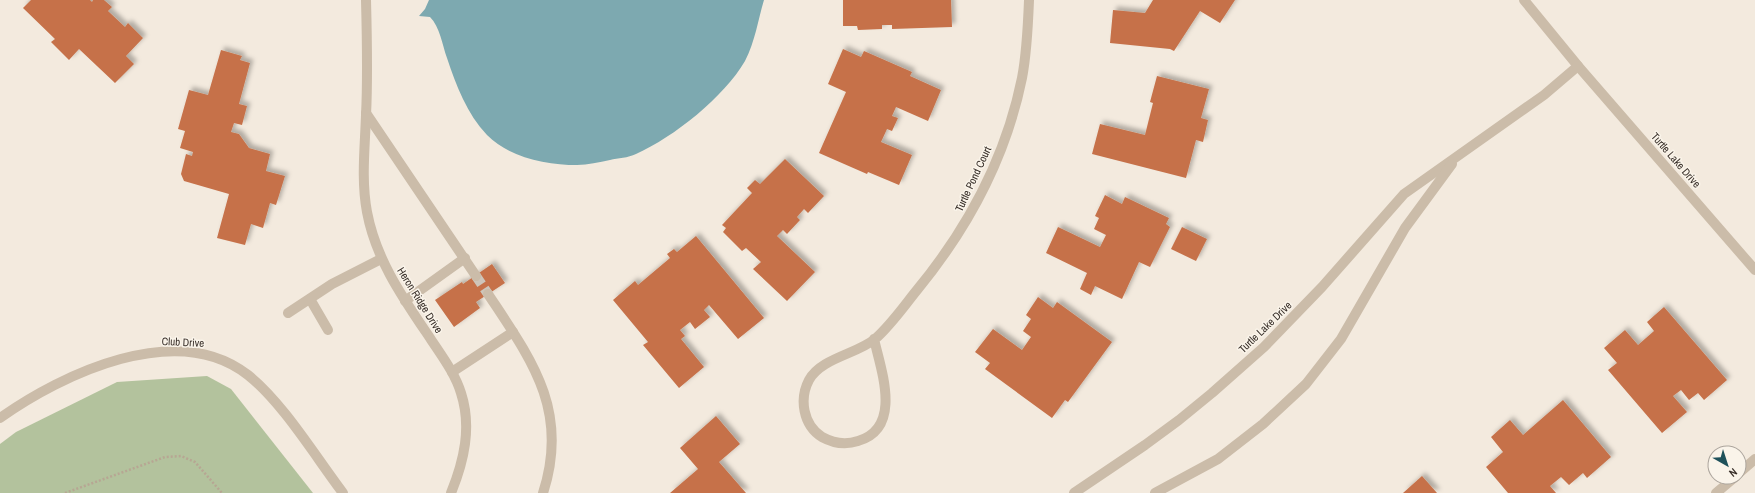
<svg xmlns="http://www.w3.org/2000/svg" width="1755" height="493" viewBox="0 0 1755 493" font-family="'Archivo Narrow',sans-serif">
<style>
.green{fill:#b3c29d}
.water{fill:#7da9b0}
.building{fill:#c67149;filter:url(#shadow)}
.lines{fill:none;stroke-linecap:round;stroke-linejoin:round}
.minor-tunnel{stroke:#cec5ba;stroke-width:10;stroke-dasharray:10 5;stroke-linecap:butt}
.path{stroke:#b7a693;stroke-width:2.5;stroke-dasharray:2 2;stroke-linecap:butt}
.service{stroke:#cbbca9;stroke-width:10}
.minor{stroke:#cbbca9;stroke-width:10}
.labels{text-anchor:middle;stroke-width:3;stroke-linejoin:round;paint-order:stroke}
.street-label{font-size:11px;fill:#382f29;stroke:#faf4ea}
</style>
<defs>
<filter id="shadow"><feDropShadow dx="3.5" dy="-3.5" stdDeviation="2" flood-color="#0004"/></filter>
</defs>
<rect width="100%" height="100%" fill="#f3eade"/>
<!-- green -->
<polygon class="green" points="207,376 231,389 313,493 0,493 0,444 16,432 117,382"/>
<!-- water -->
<path class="water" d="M429 0H764C758 20 755 42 745 61 724 97 674 137 636 154 628 158 618 158 610 160 599 162 588 165 577 165 547 165 510 158 487 135 467 114 456 85 447 58 442 44 440 27 430 17L419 16 425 9Z"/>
<!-- building -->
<g class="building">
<polygon points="31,0 90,0 92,2 93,0 104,0 112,7 108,11 125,27 128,23 143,38 126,56 134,64 115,83 79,49 69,60 51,42 55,39 23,8"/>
<polygon points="843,0 951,0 952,27 892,29 892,25 882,25 882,29 858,30 857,26 843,26"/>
<polygon points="1153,0 1235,0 1220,23 1200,11 1174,51 1170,49 1110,43 1113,10 1145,13"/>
<polygon points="843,49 861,57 864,51 912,72 910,76 941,90 928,121 896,107 892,116 898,118 892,131 887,129 881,142 912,155 899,185 868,172 867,174 819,153 846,92 828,84"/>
<polygon points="221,50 242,56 240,60 250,63 239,104 247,106 242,125 234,123 231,132 239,134 249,148 270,154 266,171 285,176 276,205 270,203 263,228 251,224 245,245 217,238 229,194 184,181 181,174 186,154 192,156 193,152 180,148 185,131 178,129 189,90 208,95"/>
<polygon points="1157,76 1209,89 1201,118 1208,120 1203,142 1196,140 1186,178 1092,154 1100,124 1145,135 1153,103 1150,102"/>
<polygon points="785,159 824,196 808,213 804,209 797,217 800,220 787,234 783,230 777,236 815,272 787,301 753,269 761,262 746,248 742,251 723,232 726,228 722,225 752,193 747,188 755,180 760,184"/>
<polygon points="1105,195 1122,204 1125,197 1169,218 1166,224 1170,227 1150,267 1139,262 1122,299 1095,286 1091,295 1080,289 1087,273 1046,253 1058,227 1100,247 1106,235 1094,229 1099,218 1095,216"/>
<polygon points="1182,227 1207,239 1196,261 1171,249"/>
<polygon points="696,236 764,318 738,339 709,305 704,310 710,317 695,329 690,322 680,330 685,336 681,339 704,367 679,388 643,345 648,342 613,300 635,281 638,285 670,258 667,254 674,249 677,252"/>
<polygon points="492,264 505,283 476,302 480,308 454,327 435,300 462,282 463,284"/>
<polygon points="1038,297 1053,308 1057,302 1112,342 1068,402 1065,400 1052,418 985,369 990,363 975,352 993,329 1022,350 1031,337 1023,331 1031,319 1026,315"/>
<polygon points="1664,307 1727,380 1704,400 1698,393 1689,400 1681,390 1673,396 1687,412 1662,433 1608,370 1617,363 1604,348 1625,330 1638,345 1654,331 1647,322"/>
<polygon points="1563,400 1611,457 1587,478 1583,473 1569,485 1561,477 1550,486 1556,493 1508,493 1486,467 1503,452 1491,437 1510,420 1523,435"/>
<polygon points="716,416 740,444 719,462 746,493 670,493 698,469 680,448"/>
<polygon points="1422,476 1437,493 1403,493"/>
</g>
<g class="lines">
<!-- minor-tunnel -->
<polyline class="minor-tunnel" points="476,276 488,294"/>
<!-- path -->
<polyline class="path" points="65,493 165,457 181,456 195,462 222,493"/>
<!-- service -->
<g class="service">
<polyline points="310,299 328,330"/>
<polyline points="405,301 465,258"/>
<polyline points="288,313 332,284 381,259"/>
<polyline points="452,372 513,332"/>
</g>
<!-- minor -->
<g class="minor">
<path d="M366 0C367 38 368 77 366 115 365 147 361 180 367 212 376 260 403 298 430 338 441 355 455 373 461 393 472 427 464 461 451 493"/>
<polyline points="1524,0 1578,66 1755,270"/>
<polyline points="366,113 476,276"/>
<path d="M488 294C531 359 570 410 543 493"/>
<path d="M874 339C881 370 903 428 858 441 846 445 833 443 822 437 803 425 799 399 809 380 821 358 857 354 875 339 891 325 904 306 917 290 968 228 1006 157 1022 78 1027 52 1028 26 1029 0"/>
<path d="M0 418C62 374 177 319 248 375 283 403 315 456 343 493"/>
<polyline points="1739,473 1755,459"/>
<polyline points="1074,493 1145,445 1179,420 1212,393 1264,347 1322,287 1404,194 1544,95 1578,66"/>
<polyline points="1155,493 1218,459 1263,424 1306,384 1341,339 1405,228 1452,164"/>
<polyline points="1716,493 1735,477"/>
</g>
</g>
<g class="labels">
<!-- street labels -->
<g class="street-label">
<text transform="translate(1676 160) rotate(49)" y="4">Turtle Lake Drive</text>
<text transform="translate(973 179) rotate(-65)" y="4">Turtle Pond Court</text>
<text transform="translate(420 300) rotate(58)" y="4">Heron Ridge Drive</text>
<text transform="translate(1265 327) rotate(-44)" y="4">Turtle Lake Drive</text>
<text transform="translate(183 342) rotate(3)" y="4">Club Drive</text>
</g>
</g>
<!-- north arrow -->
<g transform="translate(1727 465) rotate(141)"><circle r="19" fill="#faf4ea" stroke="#aca59d"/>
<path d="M0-3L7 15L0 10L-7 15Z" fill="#1e515a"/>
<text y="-6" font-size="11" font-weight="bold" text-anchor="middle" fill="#382f29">N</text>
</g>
</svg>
